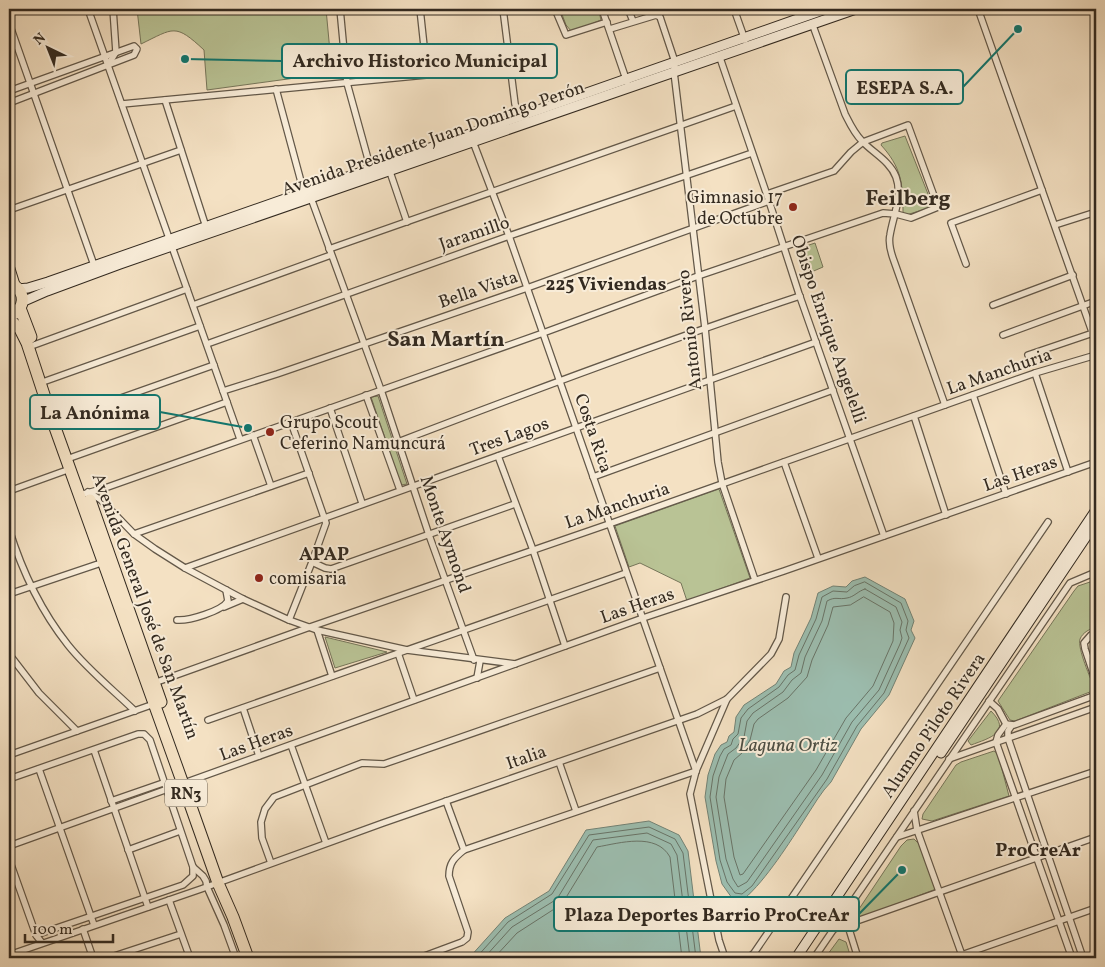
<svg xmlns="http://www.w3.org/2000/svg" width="1105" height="967" viewBox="0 0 1105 967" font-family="Vollkorn,serif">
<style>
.green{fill:#b9c395;stroke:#76765a}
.water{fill:#9cbeb0;stroke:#728376}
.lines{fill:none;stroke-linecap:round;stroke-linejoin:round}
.shore{stroke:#687468;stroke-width:1}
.street-casing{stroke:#635849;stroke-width:8}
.secondary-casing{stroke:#332a20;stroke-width:11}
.highway-casing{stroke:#332a20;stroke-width:13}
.street{stroke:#f8ecd8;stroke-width:5.5}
.secondary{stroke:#f8ecd8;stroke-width:9}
.highway{stroke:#f4e1c3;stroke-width:11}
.poi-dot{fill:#8f2418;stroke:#f8ecd8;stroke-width:2}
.labels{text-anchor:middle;stroke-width:4;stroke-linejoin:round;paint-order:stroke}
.shield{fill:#f8ecd8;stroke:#6e6457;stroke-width:1}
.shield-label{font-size:16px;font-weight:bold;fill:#332a20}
.street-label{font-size:18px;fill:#332a20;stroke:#f8ecd8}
.poi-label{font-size:18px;fill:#332a20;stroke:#f8ecd8;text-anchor:start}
.neighbourhood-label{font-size:19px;font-weight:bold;fill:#332a20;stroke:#f8ecd8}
.water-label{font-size:19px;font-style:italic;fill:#4d4f44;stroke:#f8ecd8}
.district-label{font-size:22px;font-weight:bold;fill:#332a20;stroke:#f8ecd8}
.leader{fill:none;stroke:#0f766e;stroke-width:2}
.callout-dot{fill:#0f766e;stroke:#f8ecd8;stroke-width:2}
.callout{fill:#f8ecd8;stroke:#0f766e;stroke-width:2}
.callout-label{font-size:19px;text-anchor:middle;font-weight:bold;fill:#332a20}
</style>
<rect width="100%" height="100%" fill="#f4e1c3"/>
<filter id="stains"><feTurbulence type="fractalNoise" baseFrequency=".004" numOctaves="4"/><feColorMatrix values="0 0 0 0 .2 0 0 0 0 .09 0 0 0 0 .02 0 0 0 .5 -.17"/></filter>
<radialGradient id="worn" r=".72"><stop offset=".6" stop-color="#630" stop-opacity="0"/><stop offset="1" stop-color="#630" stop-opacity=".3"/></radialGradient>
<!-- green -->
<g class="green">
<path d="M137 9H326L332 73 207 90 204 50C175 23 174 28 141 44Z"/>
<polygon points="560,9 595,9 599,12 601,20 572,32 566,25"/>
<path d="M905 136 932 204 929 208 906 215 903 212C903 183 901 167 881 145L882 143Z"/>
<polygon points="815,243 823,267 809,273 800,248"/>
<polygon points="378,396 407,484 401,485 371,397"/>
<polygon points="719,489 750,578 687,601 681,583 640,563 629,567 615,526"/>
<path d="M1096 580V627C1090 629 1083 632 1080 639 1077 648 1091 679 1095 690L1015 721 1010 720 998 701 1074 591 1078 586Z"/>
<polygon points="325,637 387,652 335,668"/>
<path d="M991 711C1012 732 990 738 971 745L968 741Z"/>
<polygon points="994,751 998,754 1009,796 932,821 922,819 923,814 956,765 961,762"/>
<polygon points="914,839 920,845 936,889 862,917 855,915 901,846 907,840"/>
<polygon points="839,939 846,942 851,958 825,958"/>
</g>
<!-- water -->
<g class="water">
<path d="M865 577 905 599 914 621 911 630 915 638 889 695 861 729 831 782C821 792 814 805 806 817 790 842 766 880 744 899L732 898 722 884 716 861 705 797 708 775 715 754 721 745 727 742 729 736 734 732 736 717 744 705 776 684 784 671 791 667 794 653 811 618 818 593 833 586 846 587 852 581Z"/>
<polygon points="649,821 679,835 688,851 701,958 469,958 505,918 549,891 586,830"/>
</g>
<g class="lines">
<!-- shore -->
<g class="shore">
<polygon points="865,582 901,603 908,621 906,630 909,638 884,693 857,726 827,779 752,886 742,894 735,893 727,882 720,860 710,797 713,776 720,756 724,749 731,745 733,739 738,734 741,718 748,709 779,687 788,675 795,670 799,655 816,619 822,597 833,591 847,592 854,586"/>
<path d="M865 589 896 607 902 622 900 630 902 638 900 644 879 690 852 722 822 775 747 882 738 887 733 879 726 859 716 797 719 777 728 754 736 748 744 737 747 721 753 713 783 692 792 680 801 673 805 657 822 621 827 601C836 596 838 600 847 598 854 597 858 591 865 589Z"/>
<polygon points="864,597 890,612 894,623 893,641 873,686 846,718 816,770 743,874 740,875 734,857 724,797 726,779 734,760 742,753 750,740 754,724 758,719 788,698 807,677 812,660 828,625 833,607 850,605"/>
<polyline points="476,958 508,922 552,894 589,835 649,827 675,839 683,853 696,958"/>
<polyline points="484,958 512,927 557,899 593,840 647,833 671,844 677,855 690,958"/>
<path d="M494 958 517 933 562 904 597 847C620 843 656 832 670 857L682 958"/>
</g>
<!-- street casing -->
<g class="street-casing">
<g id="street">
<polyline points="88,9 240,439"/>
<polyline points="340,9 347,83 371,170"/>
<polyline points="420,9 427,74"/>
<polyline points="503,9 515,104 520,118"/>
<polyline points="555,9 566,35 607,22"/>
<polyline points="602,9 627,82"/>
<polyline points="628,9 633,21"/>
<polyline points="734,9 745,40"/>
<polyline points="978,9 1096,343"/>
<polyline points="9,23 95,268"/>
<path d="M812 23 845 114C850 124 854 133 862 141 873 153 890 161 896 177 903 196 893 216 890 235 888 244 891 253 894 261L945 405"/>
<polyline points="610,29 656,15 660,17 675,62 674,72 705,328 718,462 722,483 755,580"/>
<polyline points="719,55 769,201 799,294 884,536"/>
<polyline points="108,65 116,52 113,9"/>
<polyline points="276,89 303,189 311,198 381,390 429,535 474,660"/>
<polyline points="9,91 134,46 137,49 134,55 9,103"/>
<polyline points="165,100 206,227"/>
<polyline points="122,104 510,67"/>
<polyline points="472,139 509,236 696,771"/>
<polyline points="389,169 407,222"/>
<polyline points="9,210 181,150"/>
<polyline points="1055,225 1096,212"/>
<polyline points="329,249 736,106"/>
<polyline points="966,264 951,223 1042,190"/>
<polyline points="193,305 331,255"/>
<polyline points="993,305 1073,275"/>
<polyline points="1003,335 1096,301"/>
<polyline points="207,344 509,236 752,153"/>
<polyline points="34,345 187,289"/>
<polyline points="1028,355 1093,333"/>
<polyline points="1035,373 1068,472"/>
<polyline points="40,383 200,326"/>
<polyline points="223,391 277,374 527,288 769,201"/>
<polyline points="366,395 400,490"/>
<polyline points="973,395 1006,494"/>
<polyline points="330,408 362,503"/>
<polyline points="914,416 946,515"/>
<polyline points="53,422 214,365"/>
<polyline points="253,435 271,486"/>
<path d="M398 442C531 391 664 341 800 296"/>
<polyline points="498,456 533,550 565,646"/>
<polyline points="67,459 227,402"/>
<polyline points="784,462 818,558"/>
<polyline points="593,477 833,390"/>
<polyline points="9,491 70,469"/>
<polyline points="88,492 101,500 134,534 155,549 185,568 243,599 289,620 317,630 407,650 515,664"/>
<polyline points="80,495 105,488 543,333 698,276 883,213 896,214 911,218 938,207 908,125 863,142 851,152 834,171 767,194"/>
<path d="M9 529C22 571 41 611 68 645 87 669 112 689 135 711"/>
<polyline points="134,534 309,473"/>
<polyline points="312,562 325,568 331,569 515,504"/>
<polyline points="185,568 816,342"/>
<polyline points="9,594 104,562"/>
<polyline points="224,607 243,599"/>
<path d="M177 620C189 621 222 611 228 601L226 590"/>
<polyline points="289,620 312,562 326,523 291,422"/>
<polyline points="317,630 332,676"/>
<polyline points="1096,633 1091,635 1084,643 1085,649 1096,682"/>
<polyline points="398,653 414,700"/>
<polyline points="9,654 39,693 77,731"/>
<polyline points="477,678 480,661"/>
<polyline points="154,683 310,627 609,524 1035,373 1096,355"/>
<polyline points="989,701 998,709 1006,724 1014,725 1096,695"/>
<polyline points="243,708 259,756"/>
<polyline points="208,720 626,573"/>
<polyline points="1006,724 998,735 996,742 1072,958"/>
<polyline points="1012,725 1008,731 1008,738 1083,958"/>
<polyline points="291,745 326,843"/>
<polyline points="94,750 148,907"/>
<polyline points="9,755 154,704"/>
<polyline points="949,759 1096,707"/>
<polyline points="559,762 576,811"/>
<polyline points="39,769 94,925"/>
<polyline points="9,779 138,734 144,734 150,740 193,867 203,876 206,881 207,887 224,925 236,958"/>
<polyline points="111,801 163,783"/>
<polyline points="914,811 917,830 963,958"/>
<polyline points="897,837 1096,771"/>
<polyline points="9,846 643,618 784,571 1096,462"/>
<polyline points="128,850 180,831"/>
<polyline points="464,850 696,771"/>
<polyline points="9,859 36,935 42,943"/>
<polyline points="271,863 262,838 261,822 265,809 274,797 362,763 384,764 660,668"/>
<polyline points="169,900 190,958"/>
<polyline points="844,913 858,958"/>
<polyline points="714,915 721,913 763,918 773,925"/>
<polyline points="83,929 93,958"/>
<polyline points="834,929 1096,837"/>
<polyline points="36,935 183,885 193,876 193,867"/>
<polyline points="9,955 201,889 383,823 697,714 727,699 771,654 779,639 786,597"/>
<polyline points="108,958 181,934"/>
<path d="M419 958 462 942 467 938 468 932 449 876C449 863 454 858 464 850L446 801"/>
<polyline points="725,958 719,940 690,794 696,771 727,699"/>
<polyline points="748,958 754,953 1048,522"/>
<polyline points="814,958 1070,583 1096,572"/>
<polyline points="953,958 1096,908"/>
</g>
</g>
<!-- secondary casing -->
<g class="secondary-casing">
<g id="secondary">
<polyline points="18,289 28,288 48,282 826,9"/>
<polyline points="22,302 47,291 120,264 856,9"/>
<polyline points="941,753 1096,522"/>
<polyline points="796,958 1096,510"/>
</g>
</g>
<!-- highway casing -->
<g class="highway-casing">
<g id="highway">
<polyline points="9,269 14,285"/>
<path d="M9 283C23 288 27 302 16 313"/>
<polyline points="20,308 31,337"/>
<polyline points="9,319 20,329 27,343 53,422 183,784 218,883 233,917 248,958"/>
<polyline points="90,500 161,702"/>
</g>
</g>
<!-- street -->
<use href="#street" class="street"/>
<!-- secondary -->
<use href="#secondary" class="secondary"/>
<!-- highway -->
<use href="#highway" class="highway"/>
</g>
<!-- markers -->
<g class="poi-dot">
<circle cx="793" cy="207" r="5"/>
<circle cx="270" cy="432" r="5"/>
<circle cx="259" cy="578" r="5"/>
</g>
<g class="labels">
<!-- shield labels -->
<rect class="shield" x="165" y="779.5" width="42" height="27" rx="4"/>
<g class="shield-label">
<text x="186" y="799">RN3</text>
</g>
<!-- street labels -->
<g class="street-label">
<text transform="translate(433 138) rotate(-19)" y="6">Avenida Presidente Juan Domingo Perón</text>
<text transform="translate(474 233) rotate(-19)" y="6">Jaramillo</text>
<text transform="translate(478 289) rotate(-19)" y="6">Bella Vista</text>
<text transform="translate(829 329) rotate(71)" y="6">Obispo Enrique Angelelli</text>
<text transform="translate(689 330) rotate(-96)" y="6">Antonio Rivero</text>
<text transform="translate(999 371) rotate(-19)" y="6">La Manchuria</text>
<text transform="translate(594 433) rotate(71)" y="6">Costa Rica</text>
<text transform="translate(509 436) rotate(-20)" y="6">Tres Lagos</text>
<text transform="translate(1020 473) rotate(-19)" y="6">Las Heras</text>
<text transform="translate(617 505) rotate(-19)" y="6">La Manchuria</text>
<text transform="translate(446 534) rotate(71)" y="6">Monte Aymond</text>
<text transform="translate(637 605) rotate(-19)" y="6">Las Heras</text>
<text transform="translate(146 606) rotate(70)" y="6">Avenida General José de San Martín</text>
<text transform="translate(933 725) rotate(-56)" y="6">Alumno Piloto Rivera</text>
<text transform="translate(256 742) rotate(-20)" y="6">Las Heras</text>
<text transform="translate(526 757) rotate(-19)" y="6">Italia</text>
</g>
<!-- poi labels -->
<g class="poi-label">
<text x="783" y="203" text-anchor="end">Gimnasio 17<tspan x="783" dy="21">de Octubre</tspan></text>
<text x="280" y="428">Grupo Scout<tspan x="280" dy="21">Ceferino Namuncurá</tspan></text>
<text x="269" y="584">comisaria</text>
</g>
<!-- neighbourhood labels -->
<g class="neighbourhood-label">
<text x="606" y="290">225 Viviendas</text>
<text x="324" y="560">APAP</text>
<text x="1038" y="856">ProCreAr</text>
</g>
<!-- water labels -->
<g class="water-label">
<text x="788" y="751">Laguna Ortiz</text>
</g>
<!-- district labels -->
<g class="district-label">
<text x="908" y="205">Feilberg</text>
<text x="446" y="346">San Martín</text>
</g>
</g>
<!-- callouts -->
<path class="leader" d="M185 59L282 61M1018 29L963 87M248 428L160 412M902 870L859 914"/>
<g class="callout-dot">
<circle cx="185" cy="59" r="5"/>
<circle cx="1018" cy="29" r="5"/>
<circle cx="248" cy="428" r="5"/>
<circle cx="902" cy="870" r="5"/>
</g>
<g class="callout">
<rect x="282" y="44" width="275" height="34" rx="5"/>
<rect x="846" y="70" width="117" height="34" rx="5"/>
<rect x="30" y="395" width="130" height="34" rx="5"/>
<rect x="554" y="897" width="305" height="34" rx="5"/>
</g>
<g class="callout-label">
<text x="420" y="67">Archivo Historico Municipal</text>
<text x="905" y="94">ESEPA S.A.</text>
<text x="95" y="419">La Anónima</text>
<text x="707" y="921">Plaza Deportes Barrio ProCreAr</text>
</g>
<!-- margin -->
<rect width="1105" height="967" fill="none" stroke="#f4e1c3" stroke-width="30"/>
<rect x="10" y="10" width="1085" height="947" fill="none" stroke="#332a20" stroke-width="2.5"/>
<rect x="15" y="15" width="1075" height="937" fill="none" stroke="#332a20"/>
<!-- north arrow -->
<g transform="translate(48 48) rotate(317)" stroke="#f8ecd8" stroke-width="4" paint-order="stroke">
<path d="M0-4L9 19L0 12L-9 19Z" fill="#332a20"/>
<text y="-8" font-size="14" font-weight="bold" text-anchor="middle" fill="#332a20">N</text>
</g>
<!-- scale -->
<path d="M25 934v8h88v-8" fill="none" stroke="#332a20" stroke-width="2.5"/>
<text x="32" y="934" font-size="15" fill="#332a20" stroke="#f8ecd8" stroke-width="4" paint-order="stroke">100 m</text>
<rect width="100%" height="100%" filter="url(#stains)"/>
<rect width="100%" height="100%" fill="url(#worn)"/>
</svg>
